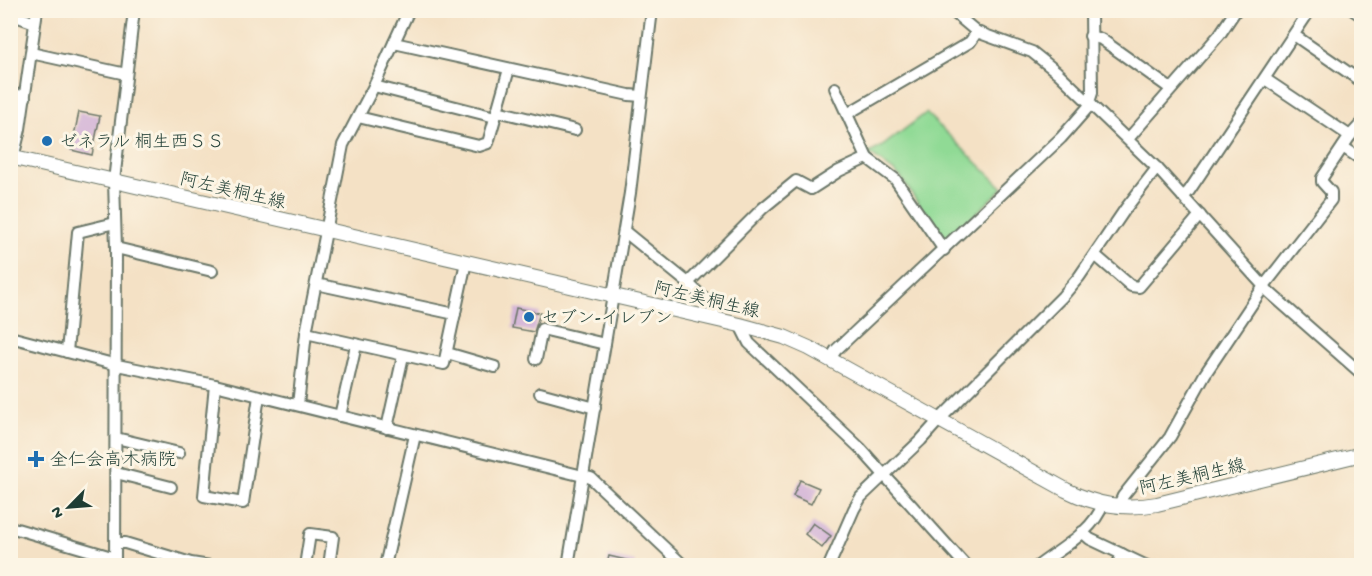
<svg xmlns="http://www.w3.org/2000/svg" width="1372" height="576" viewBox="0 0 1372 576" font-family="'Gochi Hand','Klee One',sans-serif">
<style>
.green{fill:#90da95;stroke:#588c64;stroke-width:1.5}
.building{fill:#ceacd5}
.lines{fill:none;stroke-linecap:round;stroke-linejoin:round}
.minor-casing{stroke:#6a7667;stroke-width:14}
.major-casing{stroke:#6a7667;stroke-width:16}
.minor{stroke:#fff;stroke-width:10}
.major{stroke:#fff;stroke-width:14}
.poi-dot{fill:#1f6fb2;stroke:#fcf5e5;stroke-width:2}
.labels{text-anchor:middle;stroke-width:6;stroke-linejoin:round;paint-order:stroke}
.poi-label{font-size:18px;fill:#1f3d34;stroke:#fcf5e5;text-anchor:start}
.street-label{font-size:18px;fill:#1f3d34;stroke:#fcf5e5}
</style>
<rect width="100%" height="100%" fill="#fcf5e5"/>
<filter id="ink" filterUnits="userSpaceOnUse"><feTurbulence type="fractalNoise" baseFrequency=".0167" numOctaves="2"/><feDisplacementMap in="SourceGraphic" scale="12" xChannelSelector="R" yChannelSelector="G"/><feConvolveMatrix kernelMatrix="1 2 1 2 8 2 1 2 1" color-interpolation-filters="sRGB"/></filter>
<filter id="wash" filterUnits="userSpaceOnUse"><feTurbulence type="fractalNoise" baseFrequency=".008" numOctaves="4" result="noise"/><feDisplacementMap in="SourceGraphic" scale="24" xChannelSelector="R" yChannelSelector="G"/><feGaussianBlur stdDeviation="1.35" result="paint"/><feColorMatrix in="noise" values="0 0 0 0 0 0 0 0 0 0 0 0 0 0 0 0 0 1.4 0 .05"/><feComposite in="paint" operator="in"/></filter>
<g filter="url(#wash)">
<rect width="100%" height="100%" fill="#f4e1c5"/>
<!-- green -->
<polygon class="green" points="926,113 1003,188 948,240 940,236 900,176 869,153 881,147"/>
<g id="blocks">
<!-- building -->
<g class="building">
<polygon points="79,112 100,116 92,155 71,150"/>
<polygon points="516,308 540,313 534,332 512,328"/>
<polygon points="800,480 819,488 811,504 793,496"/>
<polygon points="813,523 831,536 822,548 805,534"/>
<polygon points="609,556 635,562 635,566 606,566"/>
</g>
</g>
</g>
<g filter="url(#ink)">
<use href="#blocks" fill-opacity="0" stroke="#6a7667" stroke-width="1.5"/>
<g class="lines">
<!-- minor casing -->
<g class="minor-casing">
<g id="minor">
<polyline points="951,10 977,32 1032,52 1057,72 1157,168 1269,292 1362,374"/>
<polyline points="1353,10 1362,16"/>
<polyline points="10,14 35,23"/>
<polyline points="1294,35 1362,82"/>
<polyline points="1090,36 1101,39 1171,89"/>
<polyline points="394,43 629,95 641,96"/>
<polyline points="31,53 126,74"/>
<polyline points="1265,79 1350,136"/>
<polyline points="374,86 495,117"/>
<polyline points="835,88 867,158 895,179 944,250"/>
<polyline points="10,92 25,98"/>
<polyline points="1089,102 1092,93 1091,10"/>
<polyline points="497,111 575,130"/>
<polyline points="847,114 970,42 977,32"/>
<polyline points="358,117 479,146 488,143 509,69"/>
<polyline points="1128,139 1220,34 1236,10"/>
<polyline points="1343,147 1362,160"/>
<polyline points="13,158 20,129 37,10"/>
<polyline points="1183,197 1189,191 1310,10"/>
<polyline points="624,231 688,283 712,306 716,319"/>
<polyline points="116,248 212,271"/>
<polyline points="1095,255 1131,286 1139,287 1200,215"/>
<polyline points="688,283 763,208 796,181 811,189 839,171 867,158"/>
<polyline points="316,284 455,314"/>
<polyline points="740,325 749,343 860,448 966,566"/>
<polyline points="306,333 444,364 466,262"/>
<polyline points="10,337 117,365 215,385 591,478 684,566"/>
<polyline points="67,352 78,232 115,223"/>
<polyline points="447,353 495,367"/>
<polyline points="536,359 542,329 605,344"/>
<polyline points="830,359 836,350 1061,138 1091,104"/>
<polyline points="215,385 204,496 243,503 259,396"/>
<polyline points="540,393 595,408"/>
<polyline points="298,405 306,333 343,145 374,86 409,10"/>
<polyline points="340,416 356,345"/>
<polyline points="387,428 403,356"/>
<polyline points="116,438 179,453"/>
<polyline points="116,473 171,487"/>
<polyline points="1118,507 1123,496 1170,437 1205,374 1264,286 1331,200 1331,192 1322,182 1322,178 1350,136 1362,123"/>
<polyline points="10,527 115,558"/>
<polyline points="1082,532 1090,539 1147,566"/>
<polyline points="116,543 125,543 191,563 210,566"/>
<polyline points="115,566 116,248 114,181 134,10"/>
<polyline points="305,566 310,534 333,537 329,566"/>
<polyline points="385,566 415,435"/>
<polyline points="568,566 630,193 652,10"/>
<polyline points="829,566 854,509 861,497 921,440 939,420 1062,297 1079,277 1126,208 1157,168"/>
<path d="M1038 566C1060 549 1094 531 1103 504"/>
<polyline points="1117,566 1122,554"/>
</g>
</g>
<!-- major casing -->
<g class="major-casing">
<path id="major" d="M10 157 740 325 784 337 809 348 1066 490C1096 505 1124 510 1157 504L1362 454"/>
</g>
<!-- minor -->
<use href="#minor" class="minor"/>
<!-- major -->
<use href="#major" class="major"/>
</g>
</g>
<!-- markers -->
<g class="poi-dot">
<circle cx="47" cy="141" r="6"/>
<circle cx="529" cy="317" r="6"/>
<path d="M33 450h6v6h6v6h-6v6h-6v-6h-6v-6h6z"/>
</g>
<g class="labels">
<!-- poi labels -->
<g class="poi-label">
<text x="59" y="147">ゼネラル 桐生西ＳＳ</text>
<text x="541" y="323">セブン-イレブン</text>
<text x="50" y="465">全仁会高木病院</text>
</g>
<!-- street labels -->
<g class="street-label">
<text transform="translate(233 190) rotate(13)" y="6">阿左美桐生線</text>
<text transform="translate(707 299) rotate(13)" y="6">阿左美桐生線</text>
<text transform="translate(1192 476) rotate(-13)" y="6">阿左美桐生線</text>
</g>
</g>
<!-- margin -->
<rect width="1372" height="576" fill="none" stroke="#fcf5e5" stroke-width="36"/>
<!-- north arrow -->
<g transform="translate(69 507) rotate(245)" stroke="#fcf5e5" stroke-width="4.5" paint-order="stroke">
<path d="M0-4.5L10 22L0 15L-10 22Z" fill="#1f3d34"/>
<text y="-9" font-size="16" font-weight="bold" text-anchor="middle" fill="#1f3d34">N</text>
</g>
</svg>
